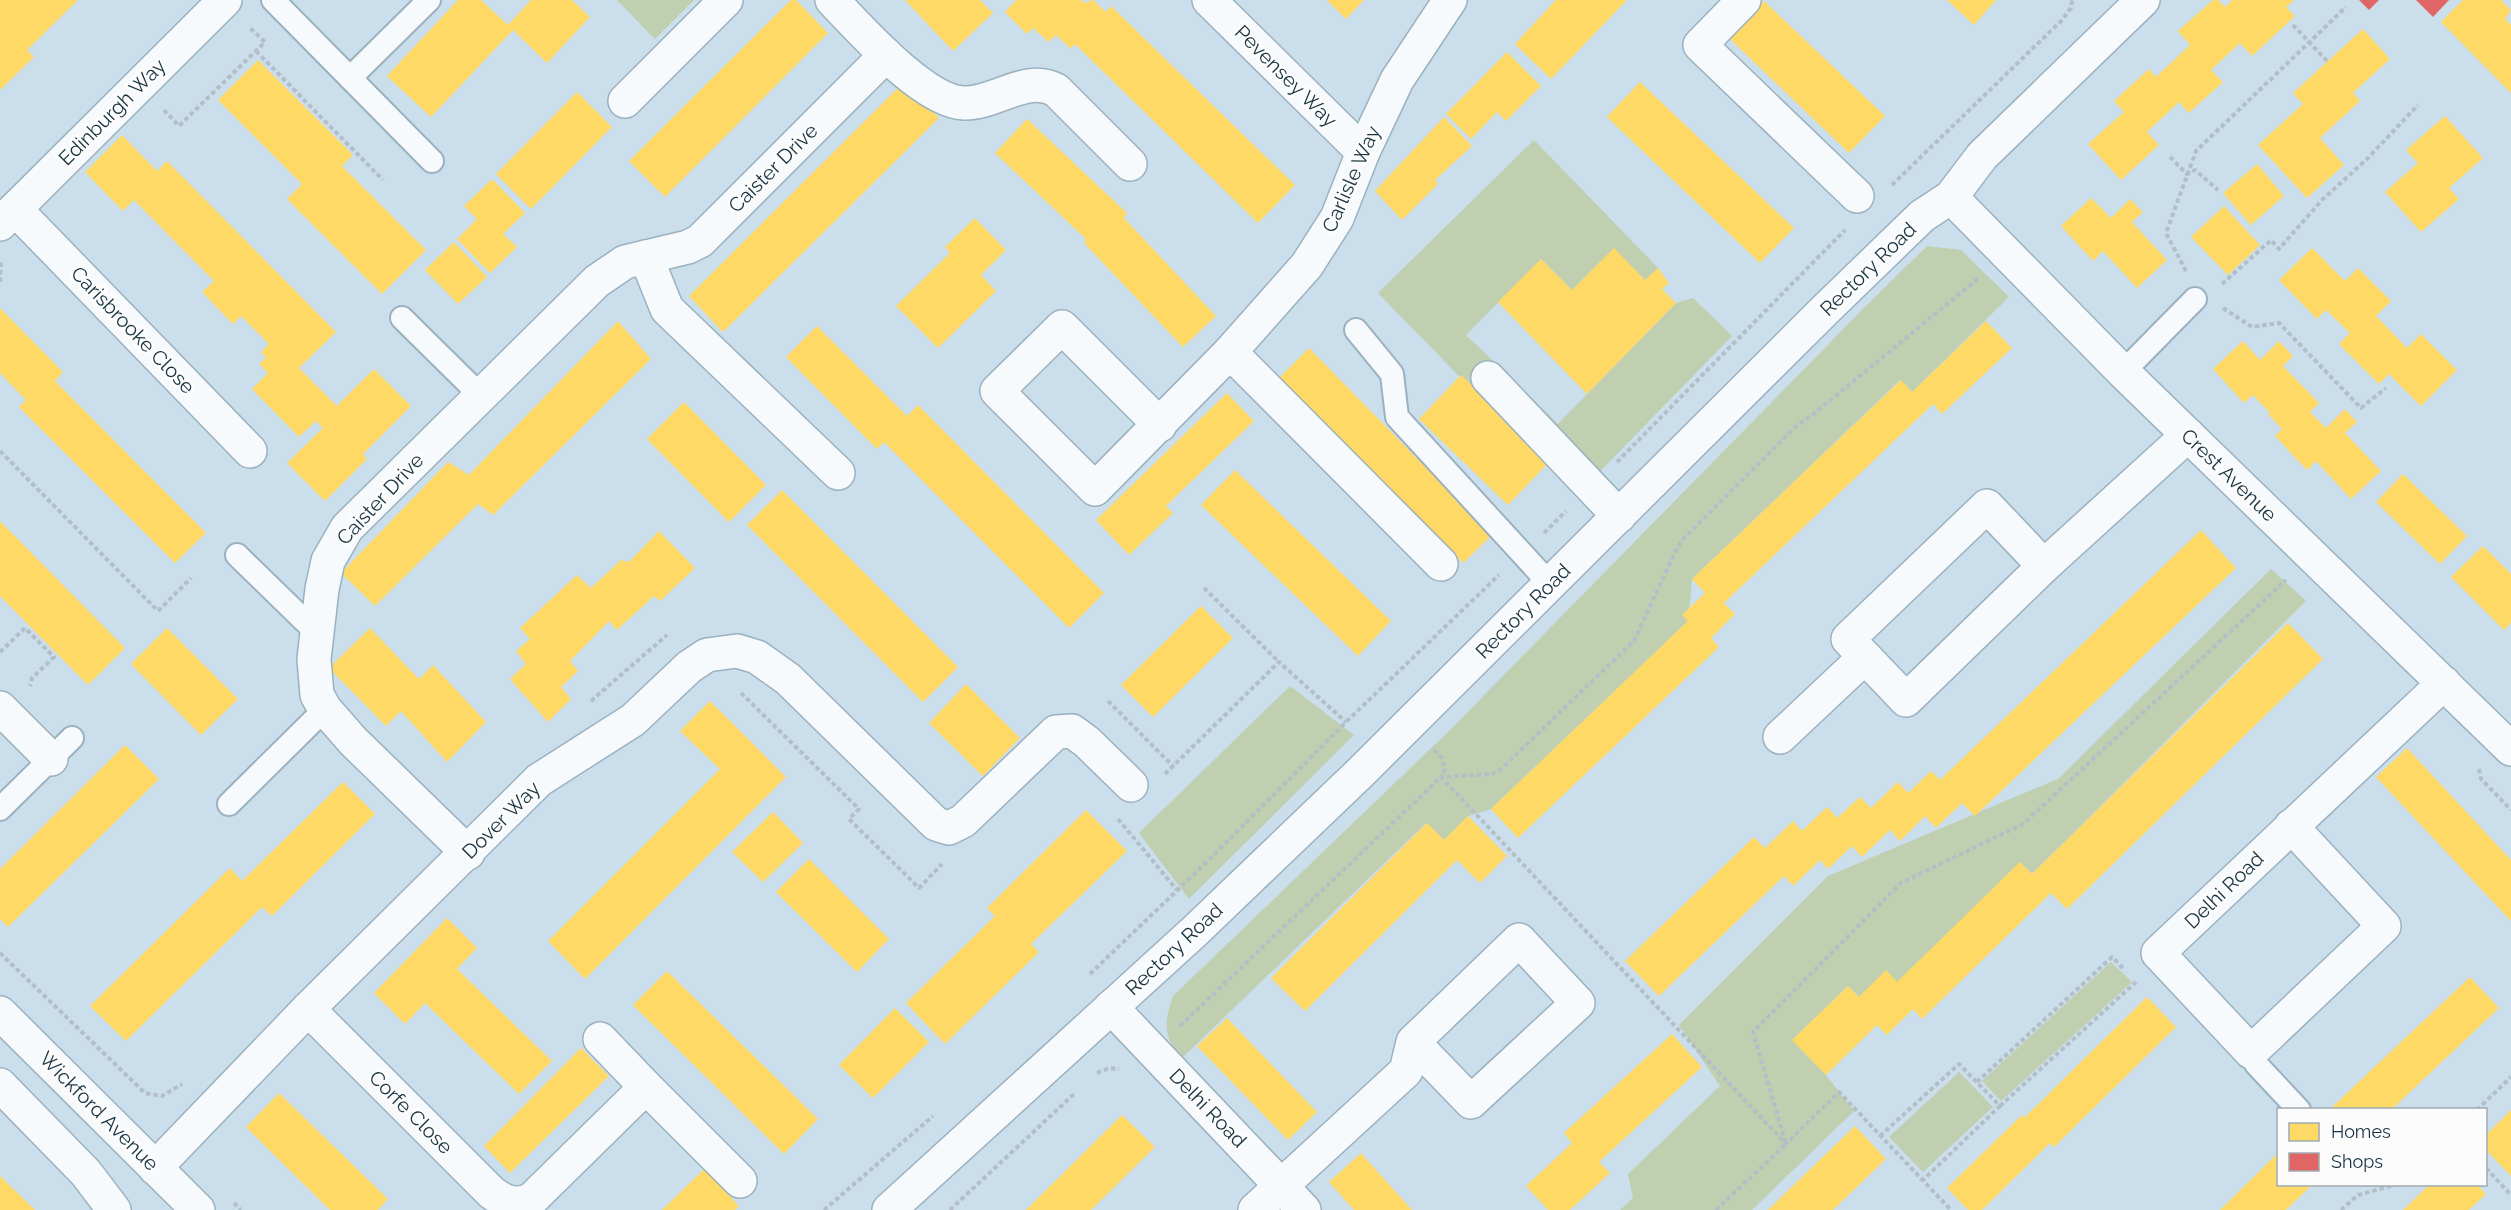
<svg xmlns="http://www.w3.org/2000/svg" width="2511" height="1210" viewBox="0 0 2511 1210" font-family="Raleway,sans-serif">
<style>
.green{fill:#bfcfaf}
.homes{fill:#ffd966}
.shops{fill:#e06666}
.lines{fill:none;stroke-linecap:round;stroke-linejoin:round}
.service-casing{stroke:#9cb1bf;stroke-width:26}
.minor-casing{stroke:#9cb1bf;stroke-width:36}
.tertiary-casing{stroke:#9cb1bf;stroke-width:36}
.path{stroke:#b4bec6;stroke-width:4;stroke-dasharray:4.5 3;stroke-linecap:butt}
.service{stroke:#f7fafc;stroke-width:22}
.minor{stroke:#f7fafc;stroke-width:33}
.tertiary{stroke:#f7fafc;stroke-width:33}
.labels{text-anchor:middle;stroke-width:6;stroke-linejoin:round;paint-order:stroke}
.street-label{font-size:20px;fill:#173241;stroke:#fcfcfc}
</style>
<rect width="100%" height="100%" fill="#cadeec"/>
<!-- green -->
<g class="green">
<polygon points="617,0 694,0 655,39"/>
<polygon points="1534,140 1658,268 1645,280 1614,249 1572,290 1541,259 1466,335 1558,424 1676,303 1693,298 1732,336 1576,496 1378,293"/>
<path d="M1927 246 1961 250 2009 297 1912 392 1900 380 1692 579 1688 621 1491 809 1468 816 1444 840 1426 823 1181 1059C1163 1034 1164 1024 1173 996L1450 730 1868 304Z"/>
<polygon points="2271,569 2306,601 2032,874 2020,862 1895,992 1886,971 1859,997 1848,986 1793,1039 1826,1075 1854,1111 1752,1210 1620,1210 1633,1198 1628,1174 1720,1086 1679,1025 1828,876 2058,779"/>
<polygon points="1290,686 1354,735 1189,899 1139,833"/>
<polygon points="2111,962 2132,982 2001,1101 1982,1081"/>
<polygon points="1959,1072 1993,1107 1923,1172 1889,1137"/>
</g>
<!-- homes -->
<g class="homes">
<polygon points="0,0 78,0 27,50 34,57 0,90"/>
<polygon points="458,0 481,0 508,25 531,0 572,0 590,17 547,63 513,30 431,117 387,76"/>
<polygon points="791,0 796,0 828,33 665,197 629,161"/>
<polygon points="905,0 980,0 993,13 953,51"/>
<polygon points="1016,0 1081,0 1084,3 1093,0 1106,12 1111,6 1295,185 1258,223 1075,44 1071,49 1056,35 1049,42 1033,28 1027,34 1005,12"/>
<polygon points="1327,0 1364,0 1346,19"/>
<polygon points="1556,0 1627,0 1551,79 1515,44"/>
<polygon points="1947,0 1996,0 1974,25"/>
<polygon points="2213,0 2218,0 2225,7 2232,0 2294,0 2286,7 2295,16 2252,56 2240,43 2211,70 2223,82 2189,113 2179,102 2147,132 2159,145 2121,180 2088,144 2124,112 2114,101 2149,69 2156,77 2190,45 2178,31"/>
<polygon points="2463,0 2501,0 2511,10 2505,19 2511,25 2511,93 2441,22"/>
<polygon points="1764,1 1885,116 1849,153 1729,38"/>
<polygon points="2363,29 2390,59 2353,93 2360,101 2320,138 2344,165 2307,198 2258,145 2303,104 2293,93"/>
<polygon points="1507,52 1541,86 1506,121 1497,112 1471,139 1446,114"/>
<polygon points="258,60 353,155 342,166 426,250 382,294 287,199 302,184 218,100"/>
<polygon points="1640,82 1794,228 1760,263 1607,117"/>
<polygon points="903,83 939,118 723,332 689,296"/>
<polygon points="577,92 612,127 531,209 496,174"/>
<polygon points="2445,116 2483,158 2449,188 2459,199 2421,232 2385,192 2418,163 2406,150"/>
<polygon points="1444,117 1472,146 1435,180 1438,184 1402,220 1375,191"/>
<polygon points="1027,119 1127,213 1124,218 1216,316 1183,347 1085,244 1085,238 995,153"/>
<polygon points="122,135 157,171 167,161 336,332 299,368 337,406 374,369 411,406 363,454 367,459 325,501 287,463 323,428 316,421 299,437 252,389 268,373 259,364 266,358 261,352 269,344 241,316 233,324 202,292 214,281 134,200 123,211 85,172"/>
<polygon points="2257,164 2284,196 2251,225 2223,193"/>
<polygon points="492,179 525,213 503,234 517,247 490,273 457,239 477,219 464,206"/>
<polygon points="2091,198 2111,218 2130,199 2143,212 2132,222 2167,260 2137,288 2103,251 2093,261 2061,226"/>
<polygon points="2224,206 2260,245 2228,275 2191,237"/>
<polygon points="975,218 1006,250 981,275 996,291 938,348 896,306 950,253 945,247"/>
<polygon points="454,242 487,277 458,304 425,270"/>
<polygon points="1614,248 1645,280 1658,268 1669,283 1662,289 1676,303 1587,394 1498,302 1541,259 1572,290"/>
<polygon points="2312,248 2345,281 2358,268 2391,301 2376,316 2407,348 2421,334 2457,370 2421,406 2389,374 2379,384 2339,344 2350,333 2326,310 2317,319 2279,280"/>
<polygon points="0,308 63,372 55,381 206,533 175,563 19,407 26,400 0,373"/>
<polygon points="618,321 651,359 493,515 478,504 375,606 341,573 448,462 469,475"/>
<polygon points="1986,321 2012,348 1942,414 1933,404 1724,603 1735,614 1711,638 1719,647 1518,838 1491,809 1688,621 1682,615 1705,593 1692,579 1901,380 1912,392"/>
<polygon points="817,326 907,416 918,405 1104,593 1069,628 884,442 877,449 786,357"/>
<polygon points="2243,341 2260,360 2279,341 2293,356 2283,366 2319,403 2310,412 2326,428 2345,409 2357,422 2345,433 2381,471 2351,499 2316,461 2307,470 2275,436 2282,429 2268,414 2270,413 2253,395 2244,403 2213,369"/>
<polygon points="1309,348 1492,535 1463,563 1280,377"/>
<polygon points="1461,375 1550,461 1508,505 1419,419"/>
<polygon points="1227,393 1254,421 1166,506 1173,513 1129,555 1096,520"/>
<polygon points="684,402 766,485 729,522 647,439"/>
<polygon points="1235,470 1391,621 1358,656 1201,505"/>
<polygon points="2403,474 2467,536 2440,564 2376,502"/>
<polygon points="782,490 958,667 923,702 747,525"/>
<polygon points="0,521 125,648 88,685 0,596"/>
<polygon points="2201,530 2236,568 1975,816 1962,803 1936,828 1925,816 1900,841 1890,830 1862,857 1852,846 1828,869 1820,860 1793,886 1784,876 1659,996 1625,961 1754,837 1765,848 1793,821 1802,831 1827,807 1837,818 1860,797 1871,808 1898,782 1908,793 1931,771 1940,780"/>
<polygon points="659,531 695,568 660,601 654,596 617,630 609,621 570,661 578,671 561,687 571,699 548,722 510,679 526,664 516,651 530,639 520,628 577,575 591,588 621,560 629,562"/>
<polygon points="2483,546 2511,574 2511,623 2504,630 2451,577"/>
<polygon points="1201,606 1233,638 1153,717 1121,685"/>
<polygon points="2288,623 2323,659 2067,909 2051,893 1922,1019 1913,1009 1887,1035 1877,1025 1826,1075 1792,1040 1848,986 1859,997 1886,970 1897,982 2020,862 2032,874"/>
<polygon points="167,628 238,699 201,735 131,664"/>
<polygon points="370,628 419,679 433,665 486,722 447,762 401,711 386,726 329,668"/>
<polygon points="966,684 1020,738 983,776 929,723"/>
<polygon points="710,701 786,777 585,979 548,941 720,769 680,731"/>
<polygon points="125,745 159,779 8,927 0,919 0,869"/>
<polygon points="2407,748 2511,860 2511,921 2376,777"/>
<polygon points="343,782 375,814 272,916 262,907 126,1041 90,1006 230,868 242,881"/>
<polygon points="1086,810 1127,851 1031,944 1039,952 945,1044 906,1003 995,916 987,908"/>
<polygon points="773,812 803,843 763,882 732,852"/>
<polygon points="1468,816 1507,856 1480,883 1457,860 1305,1011 1271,978 1427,823 1444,840"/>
<polygon points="809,859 889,939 857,972 776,892"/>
<polygon points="447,918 477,948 457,969 552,1061 519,1094 425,1003 405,1024 374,993"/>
<polygon points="667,971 818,1119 784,1154 633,1005"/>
<polygon points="2470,977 2499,1008 2391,1110 2329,1110"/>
<polygon points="2147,997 2176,1027 2054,1147 2050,1143 1982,1210 1968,1210 1947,1188 2022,1115 2024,1118"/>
<polygon points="895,1008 929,1042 873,1098 839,1065"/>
<polygon points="1227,1018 1317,1112 1288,1140 1197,1046"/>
<polygon points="1672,1034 1702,1067 1599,1162 1610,1173 1570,1210 1548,1210 1526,1186 1572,1143 1564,1133"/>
<polygon points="581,1048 609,1076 510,1173 484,1146"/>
<polygon points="279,1093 388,1199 378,1210 330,1210 246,1127"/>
<polygon points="2511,1110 2511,1176 2486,1150 2486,1135"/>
<polygon points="1122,1115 1155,1147 1091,1210 1026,1210"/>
<polygon points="1855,1126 1886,1159 1833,1210 1768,1210"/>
<polygon points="1361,1153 1412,1210 1354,1210 1329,1182"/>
<polygon points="2278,1153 2278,1185 2312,1185 2286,1210 2220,1210"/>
<polygon points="704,1169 739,1206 735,1210 662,1210"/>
<polygon points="0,1176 35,1210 0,1210"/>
<polygon points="2429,1185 2477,1185 2486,1194 2469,1210 2403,1210"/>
</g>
<!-- shops -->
<g class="shops">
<polygon points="2359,0 2379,0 2369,10"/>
<polygon points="2416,0 2449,0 2433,17"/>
</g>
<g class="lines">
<!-- service casing -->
<g class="service-casing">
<g id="service">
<polyline points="273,0 432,161"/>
<polyline points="350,78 429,0"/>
<polyline points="402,318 480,395"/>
<polyline points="1356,330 1392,374 1397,417 1550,584"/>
<polyline points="2123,372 2195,299"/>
<polyline points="237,555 317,633"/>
<polyline points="229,804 325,709"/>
<polyline points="0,809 72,738"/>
<polyline points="2251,1052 2256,1064 2299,1110"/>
</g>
</g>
<!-- minor casing -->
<g class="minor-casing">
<g id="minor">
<path d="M832 0C859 28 924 102 964 103 995 104 1026 74 1056 90L1130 164"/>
<polyline points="1209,0 1363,152"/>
<polyline points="1744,0 1700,45 1857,196"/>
<polyline points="625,101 726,0"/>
<polyline points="1951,197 2123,372 2511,749"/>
<polyline points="15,209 250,451"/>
<polyline points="0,224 225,0"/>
<polyline points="646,257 667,309 838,473"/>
<polyline points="1230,352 1441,564"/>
<polyline points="1488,378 1619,516"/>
<polyline points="1160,425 1062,327 997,391 1095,489 1230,352 1307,265 1337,218 1363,152 1397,80 1450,0"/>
<polyline points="2044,566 2188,435"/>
<polyline points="0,708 51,759"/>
<polyline points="1780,737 1865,657 1848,639 1987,506 2044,566 1906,700 1865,657"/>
<polyline points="2291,826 2384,926 2251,1052 2158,953 2444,683"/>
<polyline points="468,853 353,741 325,709 317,695 314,659 322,589 328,561 347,528 597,281 625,262 688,247 700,241 886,55"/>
<polyline points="1111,1007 1304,1210"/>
<path d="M308 1009 492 1193C506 1203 515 1206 531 1200L646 1087 740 1181"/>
<polyline points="0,1013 198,1210"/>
<polyline points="600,1039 646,1087"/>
<polyline points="0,1085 86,1173 114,1210"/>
<polyline points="155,1168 308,1009 539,780 633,720 689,667 707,655 737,651 757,657 788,679 936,824 949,828 963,821 1056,732 1072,731 1087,742 1131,785"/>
<polyline points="1255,1210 1406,1071 1413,1042 1519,940 1578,1003 1471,1102 1413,1042"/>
</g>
</g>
<!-- tertiary casing -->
<g class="tertiary-casing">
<polyline id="tertiary" points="889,1210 1195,931 1362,771 1826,309 1922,216 1951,197 1982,156 2143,0"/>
</g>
<!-- path -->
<g class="path">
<polyline points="2293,25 2328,62"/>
<polyline points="256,51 383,180"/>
<polyline points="164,110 179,126 265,42 249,27"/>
<polyline points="2170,157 2187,174 2195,170 2218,190"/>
<polyline points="1892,185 2062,20 2071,8 2072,0"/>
<polyline points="2186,271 2166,233 2196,151 2346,7"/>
<polyline points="0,282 1,260"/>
<polyline points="2222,284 2271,240 2279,249 2322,200 2367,159 2418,105"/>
<polyline points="2223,308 2252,327 2279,323 2361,408 2386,388"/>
<polyline points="0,451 158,611 191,578"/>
<polyline points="1617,462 1845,230"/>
<polyline points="1544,533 1566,511"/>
<polyline points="1204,588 1279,662"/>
<polyline points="0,652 25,628 54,657 32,678 30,686"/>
<polyline points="741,693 859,809 849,819 919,888 942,864"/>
<polyline points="591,701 667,635"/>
<polyline points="1108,701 1173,766"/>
<polyline points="1434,750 1442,758 1445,769 1441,777 1492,774 1501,769 1634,641 1677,548 1684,538 1795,427 1816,412 1980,277"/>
<polyline points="2479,769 2481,779 2511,810"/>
<polyline points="1165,774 1279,662 1346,722"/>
<polyline points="1118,819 1177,890"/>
<polyline points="0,953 145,1093 162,1096 182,1084"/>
<polyline points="1090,974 1212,857 1346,722 1499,575"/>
<polyline points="1180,1026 1441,777 1786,1144 1839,1092 1951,1210"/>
<polyline points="1097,1073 1109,1068 1119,1069"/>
<polyline points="1977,1082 2112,957 2125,970"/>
<polyline points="2000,1106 2136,982"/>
<polyline points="2477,1110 2511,1077"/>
<polyline points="1880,1136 1959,1064 2000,1106 1923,1180"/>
<polyline points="2486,1168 2511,1195"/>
<polyline points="234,1203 241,1210"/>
<polyline points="824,1210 933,1116"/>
<polyline points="950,1210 1074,1094"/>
<polyline points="1716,1210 1786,1144 1753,1032 1901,883 2023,824 2286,580"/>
<polyline points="2341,1210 2358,1195 2398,1184"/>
</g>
<!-- service -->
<use href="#service" class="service"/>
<!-- minor -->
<use href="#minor" class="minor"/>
<!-- tertiary -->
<use href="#tertiary" class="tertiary"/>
</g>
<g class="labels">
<!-- street labels -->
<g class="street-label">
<text transform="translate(1286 76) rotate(45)" y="7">Pevensey Way</text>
<text transform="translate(112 112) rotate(-45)" y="7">Edinburgh Way</text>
<text transform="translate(773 168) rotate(-45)" y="7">Caister Drive</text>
<text transform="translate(1351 179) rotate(-66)" y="7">Carlisle Way</text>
<text transform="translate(1868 269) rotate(-44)" y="7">Rectory Road</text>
<text transform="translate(133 330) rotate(46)" y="7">Carisbrooke Close</text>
<text transform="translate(2229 475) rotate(44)" y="7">Crest Avenue</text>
<text transform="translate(380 499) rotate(-47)" y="7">Caister Drive</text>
<text transform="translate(1523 611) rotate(-45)" y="7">Rectory Road</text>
<text transform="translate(501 820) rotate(-45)" y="7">Dover Way</text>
<text transform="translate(2224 890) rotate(-44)" y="7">Delhi Road</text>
<text transform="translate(1174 949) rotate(-43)" y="7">Rectory Road</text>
<text transform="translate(1208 1108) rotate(46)" y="7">Delhi Road</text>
<text transform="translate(99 1111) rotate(45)" y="7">Wickford Avenue</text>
<text transform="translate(411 1112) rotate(45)" y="7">Corfe Close</text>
</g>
</g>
<!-- legend -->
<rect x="2277" y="1108" width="210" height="78" fill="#fcfcfc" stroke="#a0abb1" stroke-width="1.5"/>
<rect x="2289" y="1123" width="30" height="18" fill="#ffd966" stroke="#a0abb1" stroke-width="1.5"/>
<text x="2331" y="1138" font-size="18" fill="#173241">Homes</text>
<rect x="2289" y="1153" width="30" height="18" fill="#e06666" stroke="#a0abb1" stroke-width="1.5"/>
<text x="2331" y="1168" font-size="18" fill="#173241">Shops</text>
</svg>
